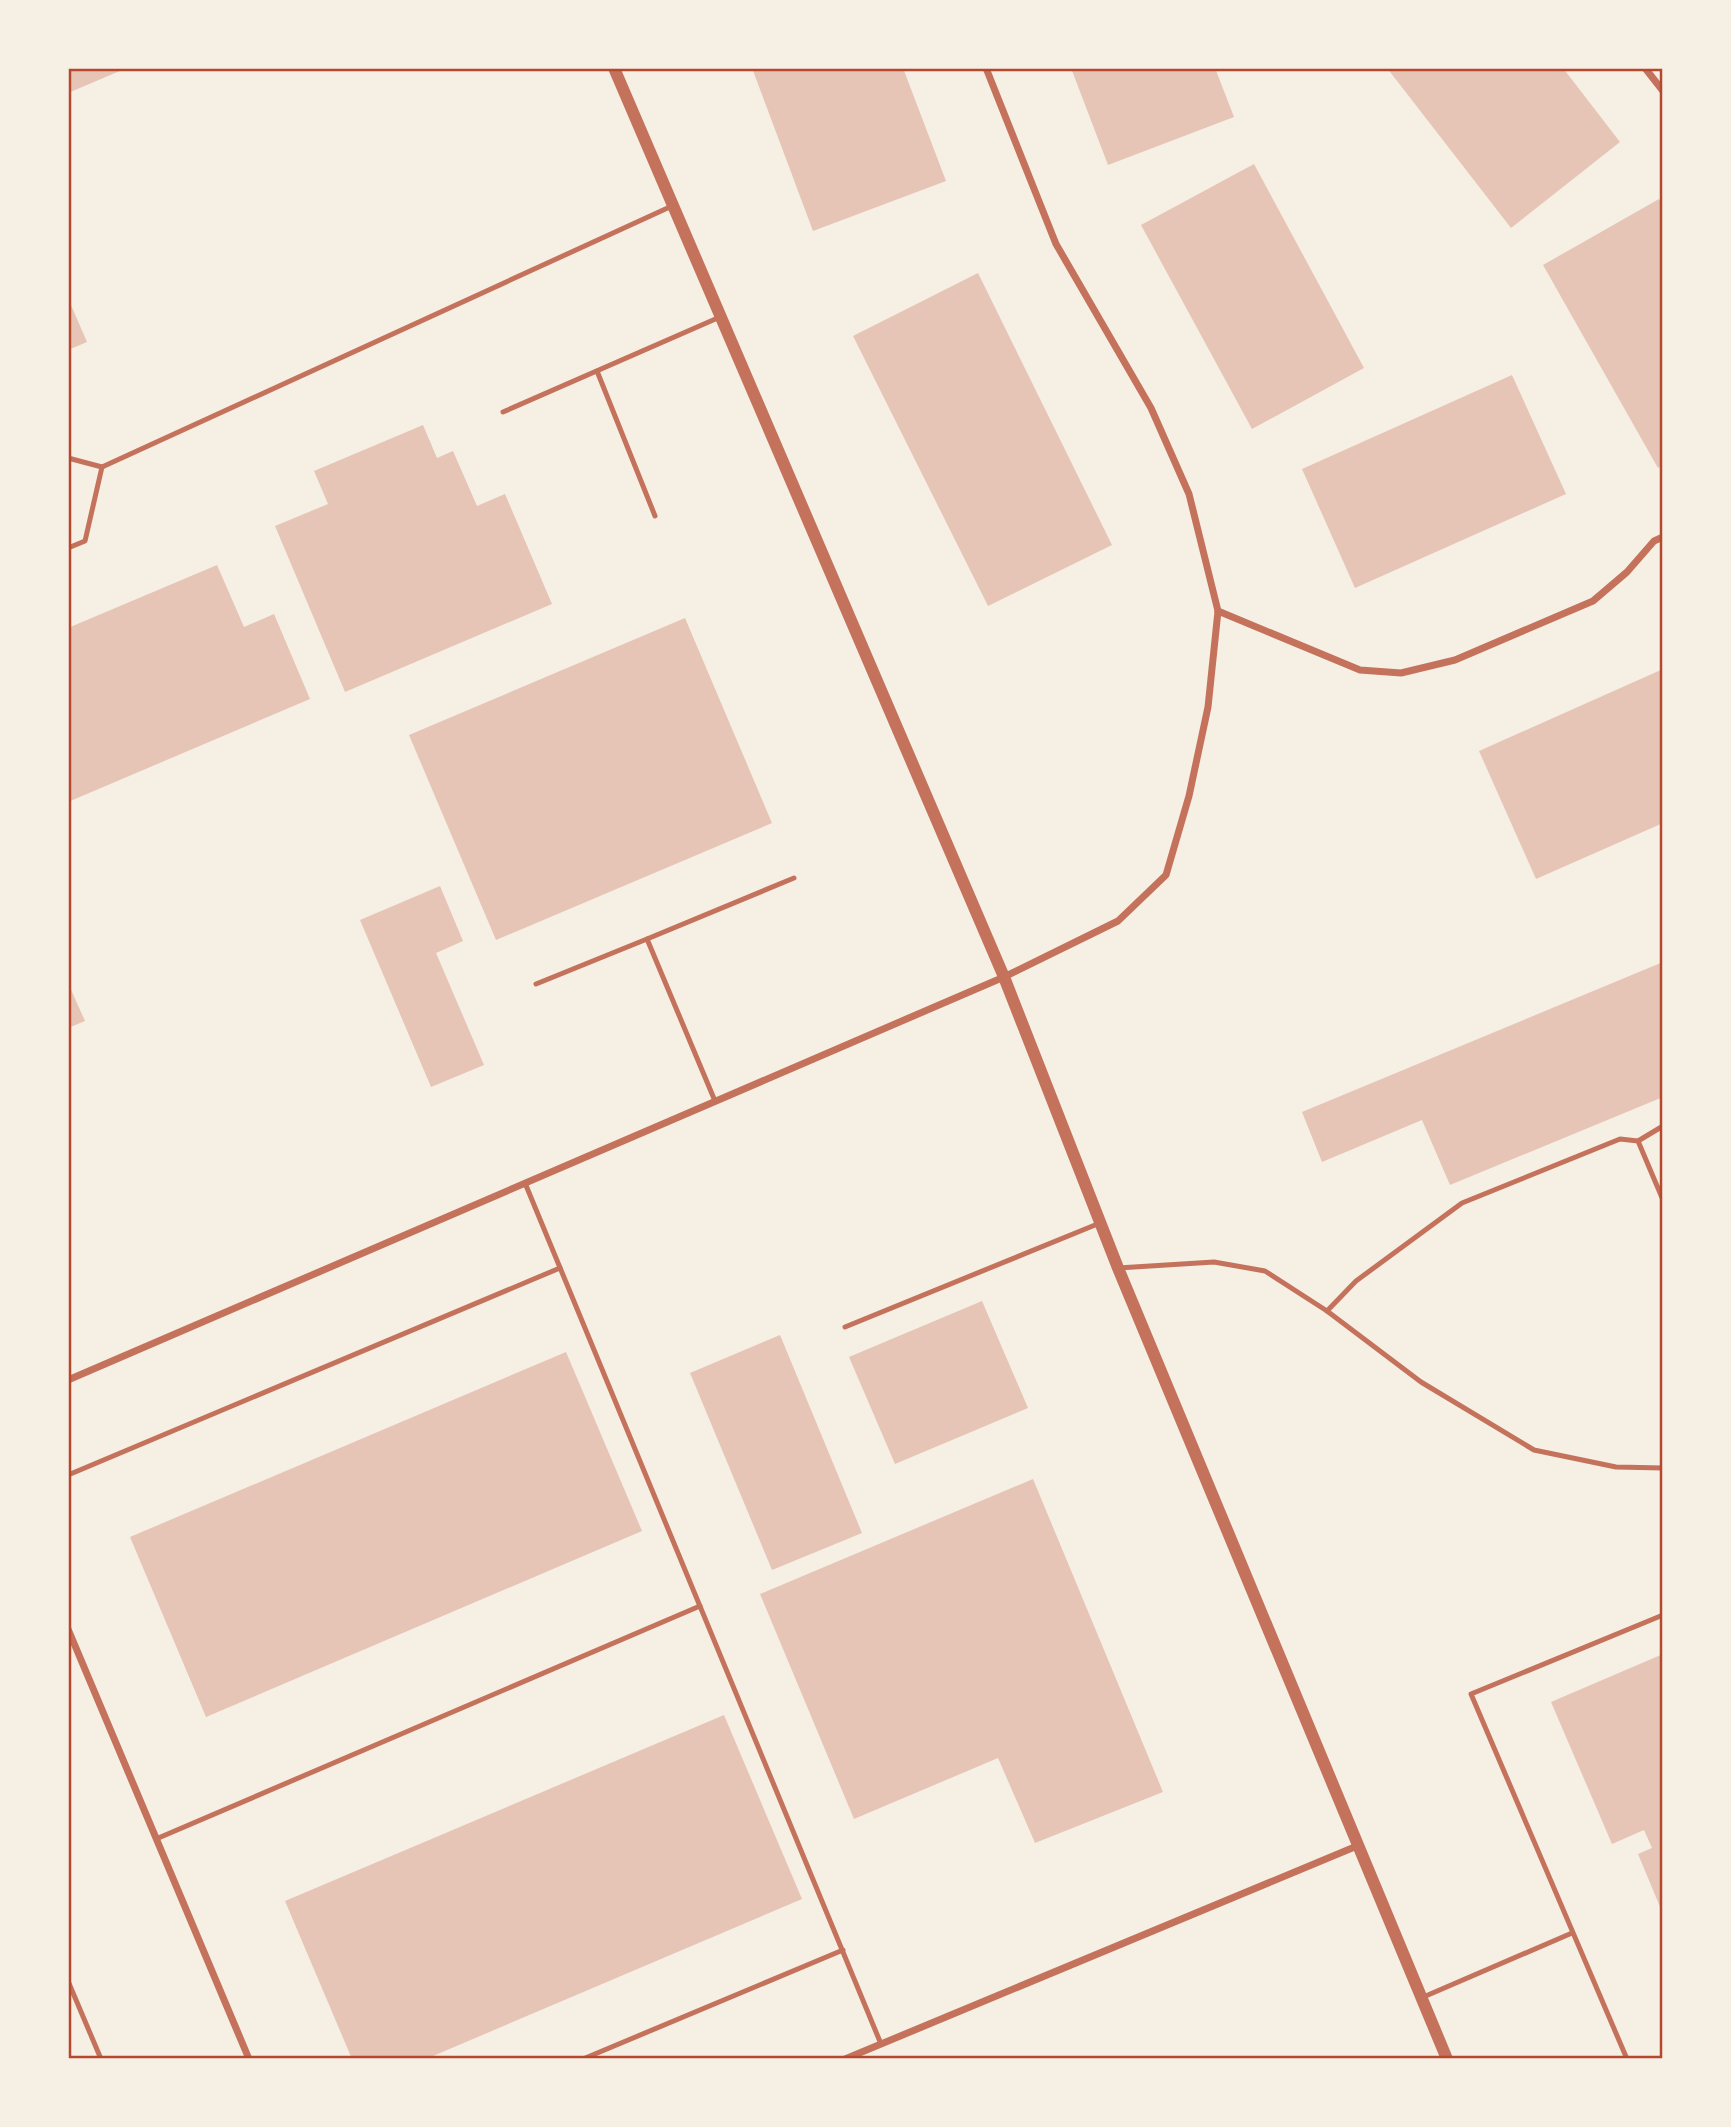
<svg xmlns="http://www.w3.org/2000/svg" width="1731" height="2127" viewBox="0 0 1731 2127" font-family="Lato,sans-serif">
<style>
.building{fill:#e6c5b7}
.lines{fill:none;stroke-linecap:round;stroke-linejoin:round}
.service{stroke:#c5725c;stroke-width:5}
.minor{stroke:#c5725c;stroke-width:7}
.tertiary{stroke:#c5725c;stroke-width:12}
.neatline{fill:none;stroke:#b5482f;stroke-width:2.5}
</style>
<rect width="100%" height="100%" fill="#f6efe4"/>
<!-- building -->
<g class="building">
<polygon points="68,68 127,68 68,93"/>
<polygon points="752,68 903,68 946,181 813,231"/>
<polygon points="1071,68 1215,68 1234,117 1108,165"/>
<polygon points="1387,68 1563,68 1620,142 1511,228"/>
<polygon points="1254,164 1364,368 1252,429 1141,225"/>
<polygon points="1659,199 1663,206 1663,465 1658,468 1543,265"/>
<polygon points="978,273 1112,545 988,606 853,336"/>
<polygon points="68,298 87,342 68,350"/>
<polygon points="1512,375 1566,494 1355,588 1302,469"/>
<polygon points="423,425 437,458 453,451 477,506 505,494 552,604 345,692 275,526 328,504 314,471"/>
<polygon points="217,565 244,627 274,614 310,699 68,802 68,628"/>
<polygon points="685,618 772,823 496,940 409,735"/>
<polygon points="1663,669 1663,823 1536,879 1479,751"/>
<polygon points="440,886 463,941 436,953 484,1065 431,1087 360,920"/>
<polygon points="1663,962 1663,1097 1450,1185 1422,1120 1322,1162 1302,1112"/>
<polygon points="68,983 85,1021 68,1028"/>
<polygon points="982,1301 1028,1408 895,1464 849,1357"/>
<polygon points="780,1335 862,1533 772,1570 690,1373"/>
<polygon points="566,1352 642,1531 206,1717 130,1537"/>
<polygon points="1033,1479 1163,1792 1035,1843 998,1758 854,1819 760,1594"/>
<polygon points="1663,1654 1663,1914 1638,1854 1652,1848 1644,1830 1612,1844 1551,1702"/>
<polygon points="724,1715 802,1899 426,2059 352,2059 285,1901"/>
</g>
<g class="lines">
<!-- service -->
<g class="service">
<polyline points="597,371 655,516"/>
<polyline points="503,412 720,317"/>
<polyline points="68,458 102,467 672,206"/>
<polyline points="68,548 85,541 102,467"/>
<polyline points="647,939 794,878"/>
<polyline points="536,984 647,939 715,1101"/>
<polyline points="1638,1141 1663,1126"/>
<polyline points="525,1183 881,2044"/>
<polyline points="1118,1268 1214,1262 1265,1271 1327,1311 1421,1382 1534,1450 1616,1467 1663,1468"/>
<polyline points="1327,1311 1356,1281 1462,1203 1620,1139 1638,1141 1663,1200"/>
<polyline points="845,1327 1100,1223"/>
<polyline points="68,1475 560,1268"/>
<polyline points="156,1839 700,1606"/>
<polyline points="68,1981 101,2059"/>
<polyline points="1421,1998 1572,1933"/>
<polyline points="583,2059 843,1950"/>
<polyline points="1627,2059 1471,1694 1663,1615"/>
</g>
<!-- minor -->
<g class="minor">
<polyline points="1645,68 1663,91"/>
<polyline points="1218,611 1360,670 1401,673 1455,660 1593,601 1627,572 1654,541 1663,537"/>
<polyline points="68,1380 1004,977 1118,921 1166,875 1189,796 1208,707 1218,611 1189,494 1151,408 1056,244 986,68"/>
<polyline points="68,1629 249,2059"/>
<polyline points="845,2059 1357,1846"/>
</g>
<!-- tertiary -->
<polyline class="tertiary" points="614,68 1004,977 1118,1268 1447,2059"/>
</g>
<!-- border -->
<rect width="1731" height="2127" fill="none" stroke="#f6efe4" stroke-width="140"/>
<rect x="70" y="70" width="1591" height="1987" class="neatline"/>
</svg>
